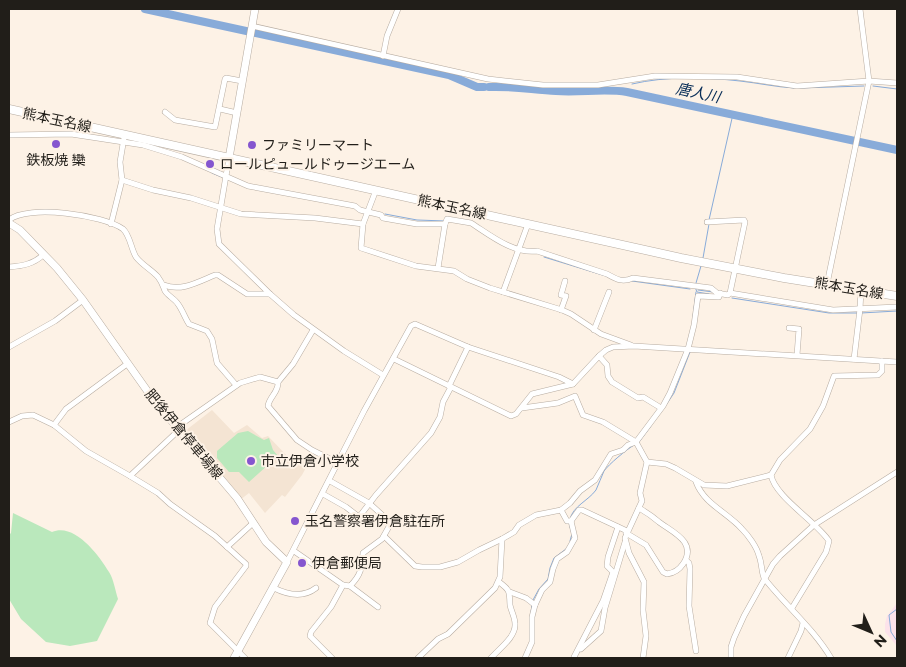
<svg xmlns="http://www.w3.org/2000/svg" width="906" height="667" viewBox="0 0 906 667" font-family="Montserrat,'Noto Sans JP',sans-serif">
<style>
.built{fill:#f4e4d3}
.industrial{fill:#fce2ea}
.green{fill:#bae8bc}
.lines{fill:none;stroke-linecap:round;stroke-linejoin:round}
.stream{stroke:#88abd9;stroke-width:1}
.river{stroke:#88abd9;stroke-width:8}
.street-casing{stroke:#b7aca1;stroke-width:6}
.secondary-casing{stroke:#b7aca1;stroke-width:8}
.primary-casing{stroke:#b7aca1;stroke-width:9}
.street{stroke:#fff;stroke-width:5}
.secondary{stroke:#fff;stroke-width:7}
.primary{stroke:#fff;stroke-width:8}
.poi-dot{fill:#8556cf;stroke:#fdf2e6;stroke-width:2}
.labels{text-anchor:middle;stroke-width:4;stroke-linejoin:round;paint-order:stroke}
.street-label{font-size:14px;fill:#211e19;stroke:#fdf2e6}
.poi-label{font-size:14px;fill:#211e19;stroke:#fdf2e6;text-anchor:start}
.water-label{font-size:15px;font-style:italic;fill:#082d57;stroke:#fdf2e6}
</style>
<rect width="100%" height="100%" fill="#fdf2e6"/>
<!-- built -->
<polygon class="built" points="212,410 234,433 247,425 262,438 268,436 290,459 296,462 301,458 308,464 302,475 285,497 282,495 265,513 249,493 240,500 185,431"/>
<!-- industrial -->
<polygon class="industrial" points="897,603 897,646 885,632 885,624 887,616"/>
<!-- green -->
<g class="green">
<polygon points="248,431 264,440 269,438 273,450 278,456 249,482 239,472 229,472 217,458 217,451 238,433"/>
<path d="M13 513 52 532C74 522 99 555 109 572 114 580 115 590 118 599L97 641 70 646 46 642 21 619 9 599V535L11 533Z"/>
</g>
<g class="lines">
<!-- stream -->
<g class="stream">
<path d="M632 84C666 76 705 77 740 81 758 83 776 87 794 88"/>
<polyline points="873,86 897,89"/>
<polyline points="800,88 864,86"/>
<polyline points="627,92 628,90"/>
<polyline points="212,173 224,178"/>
<polyline points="385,214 417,220 445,221"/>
<polyline points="709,220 733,114"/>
<polyline points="544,257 606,276"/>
<polyline points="703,258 709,224"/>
<polyline points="632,281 690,289"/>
<polyline points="696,283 701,266"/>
<polyline points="695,287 697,292 709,294"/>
<polyline points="698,290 713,292"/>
<polyline points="732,298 829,313 857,313"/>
<polyline points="861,313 897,311"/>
<polyline points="693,317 696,292"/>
<polyline points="666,405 674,393 690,352"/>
<polyline points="639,442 651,426"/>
<path d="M570 519C573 506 588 501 596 490 599 484 601 477 604 471 609 464 626 450 634 445"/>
<polyline points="569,523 572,534 570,541"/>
<polyline points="533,600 539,589 548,579 550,568 554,558 566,549"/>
<polyline points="897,609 889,615 891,632 897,641"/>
<polyline points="530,622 532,604"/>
</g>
<!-- river -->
<g class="river">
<polyline points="145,9 449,75 477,87 484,87"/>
<path d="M489 87C512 86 534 90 556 91 580 93 604 88 627 92L897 150"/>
</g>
<!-- street casing -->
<g class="street-casing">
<g id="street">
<polyline points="252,26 488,79 543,85 598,85 655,76 737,77 797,86 869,81 897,83"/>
<polyline points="383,56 387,36 398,9"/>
<polyline points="220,109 237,113"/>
<polyline points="165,112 175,120 215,127 225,79 226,78 242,81"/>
<path d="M9 135 71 134 143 145 182 157 248 186 355 206 360 210 381 215 383 218 417 224H445L447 219 471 223C490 235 513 254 537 251L607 274C616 279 622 283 633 278L711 288 717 293 728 295 730 293 833 310 897 307"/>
<polyline points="229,158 217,229 219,244 270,294 294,315 344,351 383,375"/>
<polyline points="122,180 153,190 191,198 241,214 315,218 363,224"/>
<polyline points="376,190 363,224 361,248 416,266 454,271 467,279 490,288 562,310 571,314 601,334 631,345"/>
<path d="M9 220C28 204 103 215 123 229 130 235 131 249 136 257 142 265 152 270 158 277 162 282 163 286 165 291 168 296 175 299 178 304 183 311 185 318 189 324L207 331 212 339 217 363 236 385"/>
<polyline points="707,222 744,220 745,222 730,293"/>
<polyline points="111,224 122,180 120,162 124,138"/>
<path d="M9 267C22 266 34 264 43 255"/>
<polyline points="438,268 445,224"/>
<polyline points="827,284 869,81 860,9"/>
<path d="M164 285C181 292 198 282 215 275H218L247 294H270"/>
<polyline points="503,292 528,224"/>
<polyline points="860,309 861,290"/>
<polyline points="561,310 566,296 561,295 565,281"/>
<polyline points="789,328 799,329 797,355"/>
<path d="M313 330 293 364 278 382C279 392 269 397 268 406L297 440 312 450 338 463"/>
<polyline points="594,330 609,292"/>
<polyline points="9,347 55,321 83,300"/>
<polyline points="599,356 607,365 608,376 612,382 638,398 643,397 661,408"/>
<polyline points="394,359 511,416 516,414 532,394 573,384 599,356 606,350 613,347 634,346 897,362"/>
<polyline points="854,359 860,309"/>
<polyline points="449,386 468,347"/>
<polyline points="522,408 558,403 575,396 583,415 603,422 636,442 647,462 640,493 642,501 625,538 629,553 644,582 643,610 646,636 643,658"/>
<polyline points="9,422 22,416 33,415 54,425 86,451 130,476 179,430"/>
<polyline points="54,425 66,409 127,364"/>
<polyline points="177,427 240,383 260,377 278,382"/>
<polyline points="647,462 666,464 675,468 704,485 727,486 771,475"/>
<polyline points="130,476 158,493 170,504 215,536 246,564 246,566 215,607 210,623 245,658"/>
<path d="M330 481 369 503 391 523 382 539 363 553C362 568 361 575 350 586L343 585"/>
<path d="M696 482C704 504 727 512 742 529 748 535 757 547 759 556 762 563 761 570 764 578 786 606 813 628 831 658"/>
<polyline points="323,494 346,507 359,517 376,495 431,433 440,417 443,402 451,387"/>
<polyline points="561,510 567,521 571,521"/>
<polyline points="571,521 579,510 582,510 627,531"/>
<path d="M626 533 646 545 663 572 667 574C674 573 679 570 683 564 698 542 672 532 659 522 652 516 646 512 639 508"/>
<polyline points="384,536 415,566 422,567 440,567 458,562 479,550 502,539 514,532 519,525 536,515 561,510 570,503 580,491 595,480 611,454 623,450 628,445 636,442 663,406 670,393 688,349 694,325 698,296 719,297 720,293"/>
<polyline points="227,547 253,523"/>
<polyline points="294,551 343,585 331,607 311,632 310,636 332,658"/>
<polyline points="686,560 689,563 690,569 689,606 696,651"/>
<polyline points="287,562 364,411 411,326 415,324 468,347 559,377 573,384"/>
<polyline points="350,586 378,607"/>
<path d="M274 588C288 595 303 598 316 588"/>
<polyline points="510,592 526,598 535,605"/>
<path d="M792 608 826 552 829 541C817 522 775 497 771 475L780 460 810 429 823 406 834 376 878 375 882 371V361"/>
<polyline points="581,649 601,631 605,608 625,542"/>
<polyline points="574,657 603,601 613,572 607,566 608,557 618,527"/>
<polyline points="418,658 438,639 448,634 495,588 500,577 502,539"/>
<path d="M491 658C499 649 516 637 515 624 515 617 511 611 510 605 509 591 511 591 499 582"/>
<polyline points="525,658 532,642 532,617 535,605 542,590 550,582 553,569 557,559 567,552 575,538 571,521"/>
<polyline points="731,658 731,647 734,638 744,616 773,564 780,556 814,525 897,472"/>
<polyline points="788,658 801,631 803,623"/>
</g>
</g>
<!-- secondary casing -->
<g class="secondary-casing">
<g id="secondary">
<polyline points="229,158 255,9"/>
<polyline points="9,223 20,230 57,268 83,300 153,399 237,498 266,542 287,562 234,658"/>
</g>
</g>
<!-- primary casing -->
<g class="primary-casing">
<polyline id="primary" points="9,109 681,258 784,278 897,296"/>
</g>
<!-- street -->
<use href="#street" class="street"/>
<!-- secondary -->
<use href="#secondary" class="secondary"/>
<!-- primary -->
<use href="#primary" class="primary"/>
</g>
<!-- markers -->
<g class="poi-dot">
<circle cx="56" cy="144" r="5"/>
<circle cx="252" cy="145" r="5"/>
<circle cx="210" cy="164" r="5"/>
<circle cx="251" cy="461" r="5"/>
<circle cx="295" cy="521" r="5"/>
<circle cx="302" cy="563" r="5"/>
</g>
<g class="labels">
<!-- street labels -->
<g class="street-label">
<text transform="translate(57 120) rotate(12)" y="5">熊本玉名線</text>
<text transform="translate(452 207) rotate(12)" y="5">熊本玉名線</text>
<text transform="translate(849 288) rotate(10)" y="5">熊本玉名線</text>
<text transform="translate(184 434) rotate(50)" y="5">肥後伊倉停車場線</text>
</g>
<!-- poi labels -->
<g class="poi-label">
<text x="262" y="150">ファミリーマート</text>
<text x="56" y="165" text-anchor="middle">鉄板焼 欒</text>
<text x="220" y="169">ロールピュールドゥージエーム</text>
<text x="261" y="466">市立伊倉小学校</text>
<text x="305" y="526">玉名警察署伊倉駐在所</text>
<text x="312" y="568">伊倉郵便局</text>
</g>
<!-- water labels -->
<g class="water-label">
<text transform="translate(698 93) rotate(12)" y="5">唐人川</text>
</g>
</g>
<!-- border -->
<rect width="906" height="667" fill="none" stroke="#211e19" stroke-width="20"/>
<!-- north arrow -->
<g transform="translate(871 632) rotate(134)" stroke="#fdf2e6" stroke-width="4" paint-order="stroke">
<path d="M0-4L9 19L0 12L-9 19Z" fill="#211e19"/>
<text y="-8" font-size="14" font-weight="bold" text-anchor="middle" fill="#211e19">N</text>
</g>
</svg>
